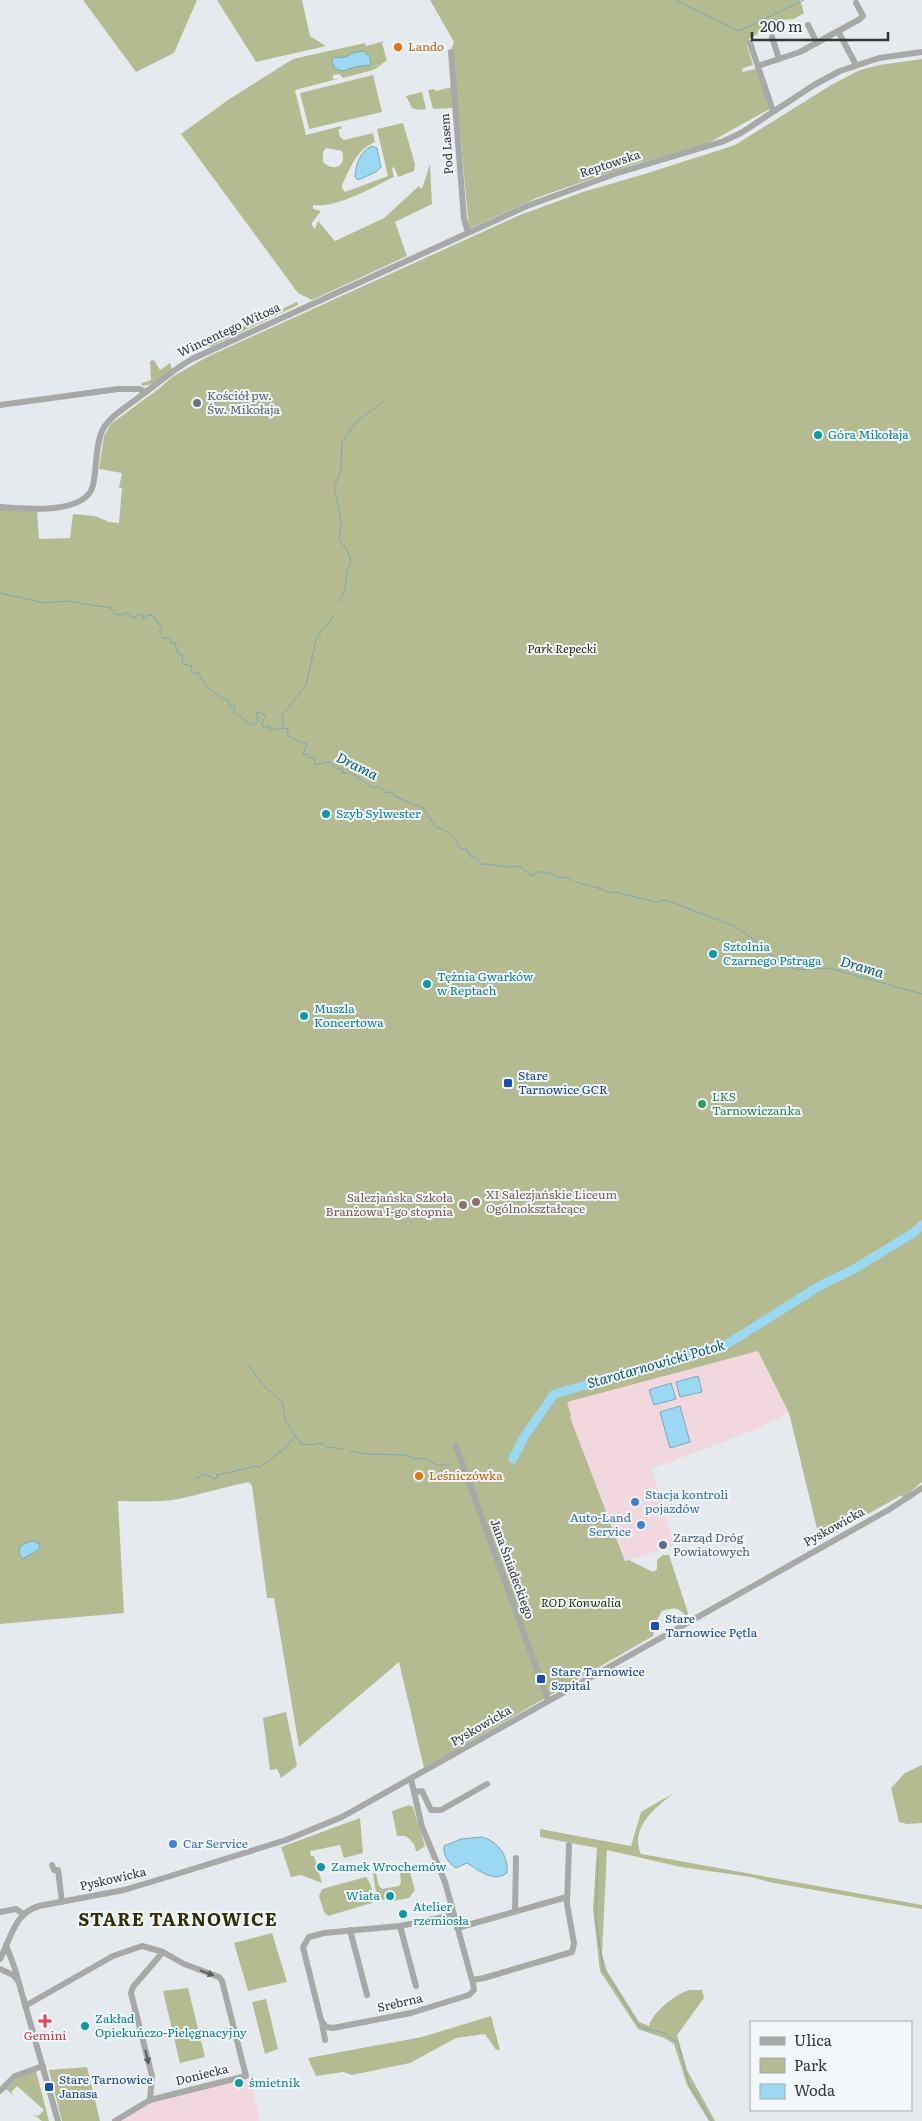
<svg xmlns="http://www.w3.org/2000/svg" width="922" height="2121" viewBox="0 0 922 2121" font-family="Literata,serif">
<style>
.industrial{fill:#f1d8df}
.green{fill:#b5bb91;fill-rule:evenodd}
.water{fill:#9bd8f1;stroke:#7ca7b9}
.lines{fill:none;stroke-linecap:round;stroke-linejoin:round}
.stream{stroke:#7ca7b9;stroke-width:1}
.river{stroke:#9bd8f1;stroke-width:9}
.minor{stroke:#a7a9a7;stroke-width:6}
.oneway{fill:#5b5d5e}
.food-dot{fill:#e8710a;stroke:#f2f7fc;stroke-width:2}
.worship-dot{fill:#6b7280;stroke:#f2f7fc;stroke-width:2}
.culture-dot{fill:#0f9aa8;stroke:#f2f7fc;stroke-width:2}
.transit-dot{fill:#1a4fb4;stroke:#f2f7fc;stroke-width:2}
.leisure-dot{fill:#2e9e5b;stroke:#f2f7fc;stroke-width:2}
.education-dot{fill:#8d6e63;stroke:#f2f7fc;stroke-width:2}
.shop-dot{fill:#3f7fe0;stroke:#f2f7fc;stroke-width:2}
.service-dot{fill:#5c6f8a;stroke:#f2f7fc;stroke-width:2}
.health-dot{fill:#e0444e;stroke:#f2f7fc;stroke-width:2}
.labels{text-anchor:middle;stroke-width:4;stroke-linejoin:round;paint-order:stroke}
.food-label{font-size:12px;fill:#c56008;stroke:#f2f7fc;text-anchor:start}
.street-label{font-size:12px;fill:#323436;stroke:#f2f7fc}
.worship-label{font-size:12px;fill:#5b616d;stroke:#f2f7fc;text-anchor:start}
.culture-label{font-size:12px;fill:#0d838f;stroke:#f2f7fc;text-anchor:start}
.park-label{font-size:12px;font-style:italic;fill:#2a2d03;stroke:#f2f7fc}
.transit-label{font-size:12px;fill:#164399;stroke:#f2f7fc;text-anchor:start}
.leisure-label{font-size:12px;fill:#27864d;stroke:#f2f7fc;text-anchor:start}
.education-label{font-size:12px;fill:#785e54;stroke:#f2f7fc;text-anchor:start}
.shop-label{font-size:12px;fill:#366cbe;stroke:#f2f7fc;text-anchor:start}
.service-label{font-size:12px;fill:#4e5e75;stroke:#f2f7fc;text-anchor:start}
.health-label{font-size:12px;fill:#be3a42;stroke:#f2f7fc}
.water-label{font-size:14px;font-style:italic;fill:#055a72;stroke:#f2f7fc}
.district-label{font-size:18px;font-weight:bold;letter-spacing:1px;fill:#312f04;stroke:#f2f7fc}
</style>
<rect width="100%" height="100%" fill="#e5eaef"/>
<!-- industrial -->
<g class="industrial">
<polygon points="758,1351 789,1413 752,1431 652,1469 674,1546 626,1561 564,1402"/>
<polygon points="249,2074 260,2121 115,2121 144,2103"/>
</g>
<!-- green -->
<g class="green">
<polygon points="83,0 197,0 174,53 136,72"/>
<polygon points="217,0 302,0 310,36 326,46 256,62"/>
<polygon points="430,0 800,0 804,13 794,19 781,20 749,39 747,45 753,65 743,68 742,72 755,69 757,70 770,109 766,111 705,145 631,165 539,197 469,229 457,99 451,50 454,42"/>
<path d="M385 41 382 43 387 61 383 63 381 60 383 63 380 66 376 64 379 67 373 70 343 78 339 74 333 75V79L341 78 295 90 306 135 341 126 342 128 338 130 340 137 344 140 373 133 375 142C356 150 351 167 342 185V188L345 192 388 176 377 129 403 123 415 164 414 171 398 177 394 167 392 168 394 177C373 187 335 209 313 205V209L321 211 311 224 315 229 318 221 335 241 384 218 419 186 421 189 423 186 430 164 432 204 395 222 407 256 312 300 298 293 181 134 228 100 293 59 365 43 366 46ZM326 148 342 151C347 167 333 172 323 162V152Z"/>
<path d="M922 59V1482L903 1498 902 1495 820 1541 789 1413 758 1351 567 1402 571 1415 570 1417 625 1561 629 1560 653 1572 657 1569V1560L663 1555H669L688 1613 687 1618C679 1607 675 1607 662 1611L655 1623 653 1636 424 1768 399 1662 299 1747 274 1598H267L252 1486 249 1482C228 1486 209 1492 188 1497 165 1503 141 1501 118 1501L124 1613 0 1624V510H37L39 539 70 538 73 514 95 516 109 522 119 523 122 488H119L122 473 99 469 104 436 111 424 161 387 172 377 207 357 520 215 583 192 648 173 735 145 831 85 860 70 879 65Z"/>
<polygon points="373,75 382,112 309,129 300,93"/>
<polygon points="452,87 453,108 433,109 428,90 434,89 436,91"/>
<polygon points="422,92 426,109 418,110 412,108 406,96"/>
<polygon points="297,302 298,305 210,347 207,343"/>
<polygon points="154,360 160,370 170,363 172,369 153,384 142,386 142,383 151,380 150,361"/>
<polygon points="286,1712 297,1766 281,1778 277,1769 270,1770 263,1718"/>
<polygon points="922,1765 922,1823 907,1824 899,1822 891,1788 905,1773"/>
<path d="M674 1793C656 1807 629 1828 641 1854L922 1905V1909L769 1882 751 1877 681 1867 607 1850 602 1954 607 1971 639 2022 649 2026C653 2012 675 1994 690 1990 693 1990 698 1990 702 1990L704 1998 677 2035 687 2070 715 2121H709L687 2085 674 2044 664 2038 638 2029 600 1971 593 1909 597 1848 540 1837V1829L631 1846 641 1812Z"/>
<polygon points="409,1805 413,1807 425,1846 418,1851 416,1851 414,1844 406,1836 397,1836 392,1811"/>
<polygon points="360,1818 363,1853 344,1858 340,1845 310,1851 311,1856 314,1856 322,1883 301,1875 291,1877 281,1847"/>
<polygon points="408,1871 410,1873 415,1890 409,1898 392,1901 391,1899 380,1900 377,1897 373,1874 376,1873 379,1886 382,1889 399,1886 401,1882 400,1872"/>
<path d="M366 1877C371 1883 375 1897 372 1903L328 1916 324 1912 319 1896 322 1889Z"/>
<polygon points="272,1933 287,1982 248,1991 234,1943"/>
<polygon points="188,1988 205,2057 180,2063 163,1991"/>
<polygon points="266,1999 278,2049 265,2054 252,2002"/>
<polygon points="491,2016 500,2050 496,2050 485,2034 456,2038 410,2063 352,2075 343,2072 316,2076 308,2058 422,2037"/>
<polygon points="87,2067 100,2121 62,2121 49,2070"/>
<polygon points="36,2071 49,2121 42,2121 33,2114 38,2116 44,2110 17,2086 11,2092 15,2097 6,2089 17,2078"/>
</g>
<!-- water -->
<g class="water">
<polygon points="363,51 370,57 371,65 355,67 343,71 335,69 332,61 333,58 346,57 352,53"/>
<path d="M372 146 377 148 381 167 376 172 358 180 355 177C356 164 360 151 372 146Z"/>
<polygon points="698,1376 702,1392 680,1397 676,1382"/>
<polygon points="671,1383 676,1399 654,1405 649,1390"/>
<polygon points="680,1406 690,1442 670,1448 660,1412"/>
<polygon points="33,1541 39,1544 39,1549 23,1559 19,1554 20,1547 28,1542"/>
<path d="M481 1837C497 1840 509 1856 507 1873 494 1883 478 1870 467 1863L456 1868C448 1863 443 1855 444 1846L461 1839Z"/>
</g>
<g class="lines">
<!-- stream -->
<g class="stream">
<polyline points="675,0 739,31 804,0"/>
<path d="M0 593 45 603 67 601 111 608 115 614 123 615 125 612 133 618 142 613 144 619 146 616 151 615 156 619 157 623 161 625 162 629 159 631 163 638H170L171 643H175L178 654 183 655 182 664 192 666 191 670 194 674 198 672C202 683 217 698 228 700L230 705 234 706V713L253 725 258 722 256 713 261 712 265 716 262 724 264 728 269 726 270 730 284 728 289 729 287 732 288 736 300 742 307 743 303 754H308L310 758 314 757 315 765 329 762 336 768 342 769 343 773H351L373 788 380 787 387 793 392 792 394 796 423 808 436 827C447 829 456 839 461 849H467L471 857H475L481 864C493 864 511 869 520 866L530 875H535V873C544 870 552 873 558 878L566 877 573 881"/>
<polyline points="338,603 345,590 347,571 351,561 346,548 339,541 341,525 339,509 334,487 341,470 342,442 356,422 384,401"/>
<path d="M284 728 282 716 306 685 316 640C320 630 329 626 333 616"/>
<path d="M576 882C586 886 601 887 609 893L615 892 656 902 664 900 671 902 734 926 755 940 760 948 796 970 829 968 922 994"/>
<polyline points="248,1365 264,1386 283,1403 285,1420 301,1444 312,1445 322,1443 327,1447 342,1449"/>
<polyline points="671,1369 676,1360"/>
<polyline points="350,1451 367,1454 406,1455 416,1459 424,1458 437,1465 452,1465"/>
<polyline points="201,1475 203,1474 216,1479 217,1475 257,1466 259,1468 284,1449 295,1436"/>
<polyline points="196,1478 200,1477"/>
<polyline points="598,1858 596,1920 603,1969 640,2027 664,2033 678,2043 689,2084 712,2121"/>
</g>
<!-- river -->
<polyline class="river" points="513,1459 524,1437 554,1394 724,1346 821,1285 854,1269 913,1233 922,1225"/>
<!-- minor -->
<g class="minor">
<polyline points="808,25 817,43"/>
<polyline points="838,31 856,65"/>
<polyline points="772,37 779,59"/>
<polyline points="750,43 773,111"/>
<polyline points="451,52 464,219 468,232"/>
<polyline points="758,66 800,52 860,19 863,16 856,3"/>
<polyline points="0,405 118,389 139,389 146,392"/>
<path d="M0 507C23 509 87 515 93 485 97 468 95 445 103 429 112 414 130 405 143 394 160 382 174 369 192 359L527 206 620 172 724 141 741 133 814 85 840 71 879 58 922 52"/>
<polyline points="456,1446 548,1700"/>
<polyline points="411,1779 422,1827 445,1882 472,1980 484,1978 572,1952 574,1943 567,1904 569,1845"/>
<polyline points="414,1792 422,1791 431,1810 441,1810 487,1784"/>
<polyline points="52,1865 54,1870 58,1870 62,1902"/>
<polyline points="515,1911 516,1858"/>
<polyline points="0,1912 16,1909 23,1914"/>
<polyline points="454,1915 400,1926 324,1933 309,1937 303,1947 321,2020 326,2027 333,2028 411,2013 469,1995 474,1990 472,1978"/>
<polyline points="400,1926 416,1986"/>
<polyline points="457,1928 567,1897"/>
<polyline points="350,1930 367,1995"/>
<polyline points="6,1945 15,1969 58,2121"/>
<path d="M0 1959C11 1939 14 1913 39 1906L124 1890 164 1878 286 1840 342 1817 890 1509 922 1488"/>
<polyline points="0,1969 13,1975 17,1980"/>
<polyline points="25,2006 113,1956 142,1946 163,1952 184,1964 219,1977 222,1981 246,2076 150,2100 115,2121"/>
<polyline points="322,2023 325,2040"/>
<polyline points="0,2091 15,2076 43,2066"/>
<polyline points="150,2100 152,2076 131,1993 133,1987 163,1952"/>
</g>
</g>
<!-- one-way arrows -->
<defs><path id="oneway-solid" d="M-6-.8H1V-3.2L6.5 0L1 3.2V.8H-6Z" transform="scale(1.25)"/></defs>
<g class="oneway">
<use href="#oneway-solid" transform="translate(207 1973) rotate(20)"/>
<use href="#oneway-solid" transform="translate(147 2057) rotate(76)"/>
</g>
<!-- markers -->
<g class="food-dot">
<circle cx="398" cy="47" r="5"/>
<circle cx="419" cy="1476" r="5"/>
</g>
<circle class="worship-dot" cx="197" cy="403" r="5"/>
<g class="culture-dot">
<circle cx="818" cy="435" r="5"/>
<circle cx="326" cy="814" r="5"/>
<circle cx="713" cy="954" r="5"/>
<circle cx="427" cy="984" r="5"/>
<circle cx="304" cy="1016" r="5"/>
<circle cx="321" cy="1867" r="5"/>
<circle cx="390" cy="1896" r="5"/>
<circle cx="403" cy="1914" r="5"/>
<circle cx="85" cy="2026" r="5"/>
<circle cx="239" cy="2083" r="5"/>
</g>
<g class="transit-dot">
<rect x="503" y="1078" width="10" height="10" rx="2.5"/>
<rect x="650" y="1621" width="10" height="10" rx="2.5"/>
<rect x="536" y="1674" width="10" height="10" rx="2.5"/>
<rect x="44" y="2082" width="10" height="10" rx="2.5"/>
</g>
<circle class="leisure-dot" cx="702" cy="1104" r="5"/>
<g class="education-dot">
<circle cx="476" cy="1202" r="5"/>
<circle cx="463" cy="1205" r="5"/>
</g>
<g class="shop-dot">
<circle cx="635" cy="1502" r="5"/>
<circle cx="641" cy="1525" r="5"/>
<circle cx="173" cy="1844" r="5"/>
</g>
<circle class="service-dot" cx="663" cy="1545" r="5"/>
<path class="health-dot" d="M42.5 2013.5h5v5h5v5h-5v5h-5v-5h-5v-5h5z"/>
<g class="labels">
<!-- food labels -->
<g class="food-label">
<text x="408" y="51">Lando</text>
<text x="429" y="1480">Leśniczówka</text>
</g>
<!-- street labels -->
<g class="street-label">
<text transform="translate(447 144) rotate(-94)" y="4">Pod Lasem</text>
<text transform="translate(610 164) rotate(-18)" y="4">Reptowska</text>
<text transform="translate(229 330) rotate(-25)" y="4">Wincentego Witosa</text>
<text transform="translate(834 1527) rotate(-29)" y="4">Pyskowicka</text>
<text transform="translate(512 1569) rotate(70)" y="4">Jana Śniadeckiego</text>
<text transform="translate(481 1726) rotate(-30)" y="4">Pyskowicka</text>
<text transform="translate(113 1879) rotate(-13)" y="4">Pyskowicka</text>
<text transform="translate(400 2003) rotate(-13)" y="4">Srebrna</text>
<text transform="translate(202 2075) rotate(-14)" y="4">Doniecka</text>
</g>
<!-- worship labels -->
<g class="worship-label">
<text x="207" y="400">Kościół pw.<tspan x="207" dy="14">Św. Mikołaja</tspan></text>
</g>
<!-- culture labels -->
<g class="culture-label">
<text x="828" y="439">Góra Mikołaja</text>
<text x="336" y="818">Szyb Sylwester</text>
<text x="723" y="951">Sztolnia<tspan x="723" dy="14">Czarnego Pstrąga</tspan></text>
<text x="437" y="981">Tężnia Gwarków<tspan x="437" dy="14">w Reptach</tspan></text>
<text x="314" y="1013">Muszla<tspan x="314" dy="14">Koncertowa</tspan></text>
<text x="331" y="1871">Zamek Wrochemów</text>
<text x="380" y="1900" text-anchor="end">Wiata</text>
<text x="413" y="1911">Atelier<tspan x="413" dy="14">rzemiosła</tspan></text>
<text x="95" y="2023">Zakład<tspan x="95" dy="14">Opiekuńczo-Pielęgnacyjny</tspan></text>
<text x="249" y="2087">śmietnik</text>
</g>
<!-- park labels -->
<g class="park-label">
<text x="562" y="653">Park Repecki</text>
<text x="581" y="1607">ROD Konwalia</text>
</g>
<!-- transit labels -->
<g class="transit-label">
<text x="518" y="1080">Stare<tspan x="518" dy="14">Tarnowice GCR</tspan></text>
<text x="665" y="1623">Stare<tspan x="665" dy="14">Tarnowice Pętla</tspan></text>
<text x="551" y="1676">Stare Tarnowice<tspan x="551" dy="14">Szpital</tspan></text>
<text x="59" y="2084">Stare Tarnowice<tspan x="59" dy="14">Janasa</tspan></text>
</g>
<!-- leisure labels -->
<g class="leisure-label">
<text x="712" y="1101">LKS<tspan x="712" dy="14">Tarnowiczanka</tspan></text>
</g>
<!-- education labels -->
<g class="education-label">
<text x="486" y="1199">XI Salezjańskie Liceum<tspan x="486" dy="14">Ogólnokształcące</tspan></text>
<text x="453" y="1202" text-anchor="end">Salezjańska Szkoła<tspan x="453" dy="14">Branżowa I-go stopnia</tspan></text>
</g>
<!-- shop labels -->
<g class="shop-label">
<text x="645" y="1499">Stacja kontroli<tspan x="645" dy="14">pojazdów</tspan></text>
<text x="631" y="1522" text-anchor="end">Auto-Land<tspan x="631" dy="14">Service</tspan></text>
<text x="183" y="1848">Car Service</text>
</g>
<!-- service labels -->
<g class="service-label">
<text x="673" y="1542">Zarząd Dróg<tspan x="673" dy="14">Powiatowych</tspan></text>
</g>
<!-- health labels -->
<g class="health-label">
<text x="45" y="2040">Gemini</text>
</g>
<!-- water labels -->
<g class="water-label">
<text transform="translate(357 766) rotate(26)" y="5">Drama</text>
<text transform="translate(862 967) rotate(16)" y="5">Drama</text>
<text transform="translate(656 1364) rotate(-16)" y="5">Starotarnowicki Potok</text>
</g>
<!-- district labels -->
<g class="district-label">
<text x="178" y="1926">STARE TARNOWICE</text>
</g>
</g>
<!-- legend -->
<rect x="750" y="2021" width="162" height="90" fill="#f2f7fc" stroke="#a5a9ad"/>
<rect x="760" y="2037" width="25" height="8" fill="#a7a9a7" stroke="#a5a9ad"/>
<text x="794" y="2046" font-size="15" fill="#323436">Ulica</text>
<rect x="760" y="2058" width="25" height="15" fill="#b5bb91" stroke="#a5a9ad"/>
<text x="794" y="2071" font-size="15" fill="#323436">Park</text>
<rect x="760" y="2084" width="25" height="15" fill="#9bd8f1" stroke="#a5a9ad"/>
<text x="794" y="2096" font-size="15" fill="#323436">Woda</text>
<!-- scale -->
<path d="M752 32v8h136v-8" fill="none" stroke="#323436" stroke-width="2.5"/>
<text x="760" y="32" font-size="15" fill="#323436" stroke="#f2f7fc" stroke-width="4" paint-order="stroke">200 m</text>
</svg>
